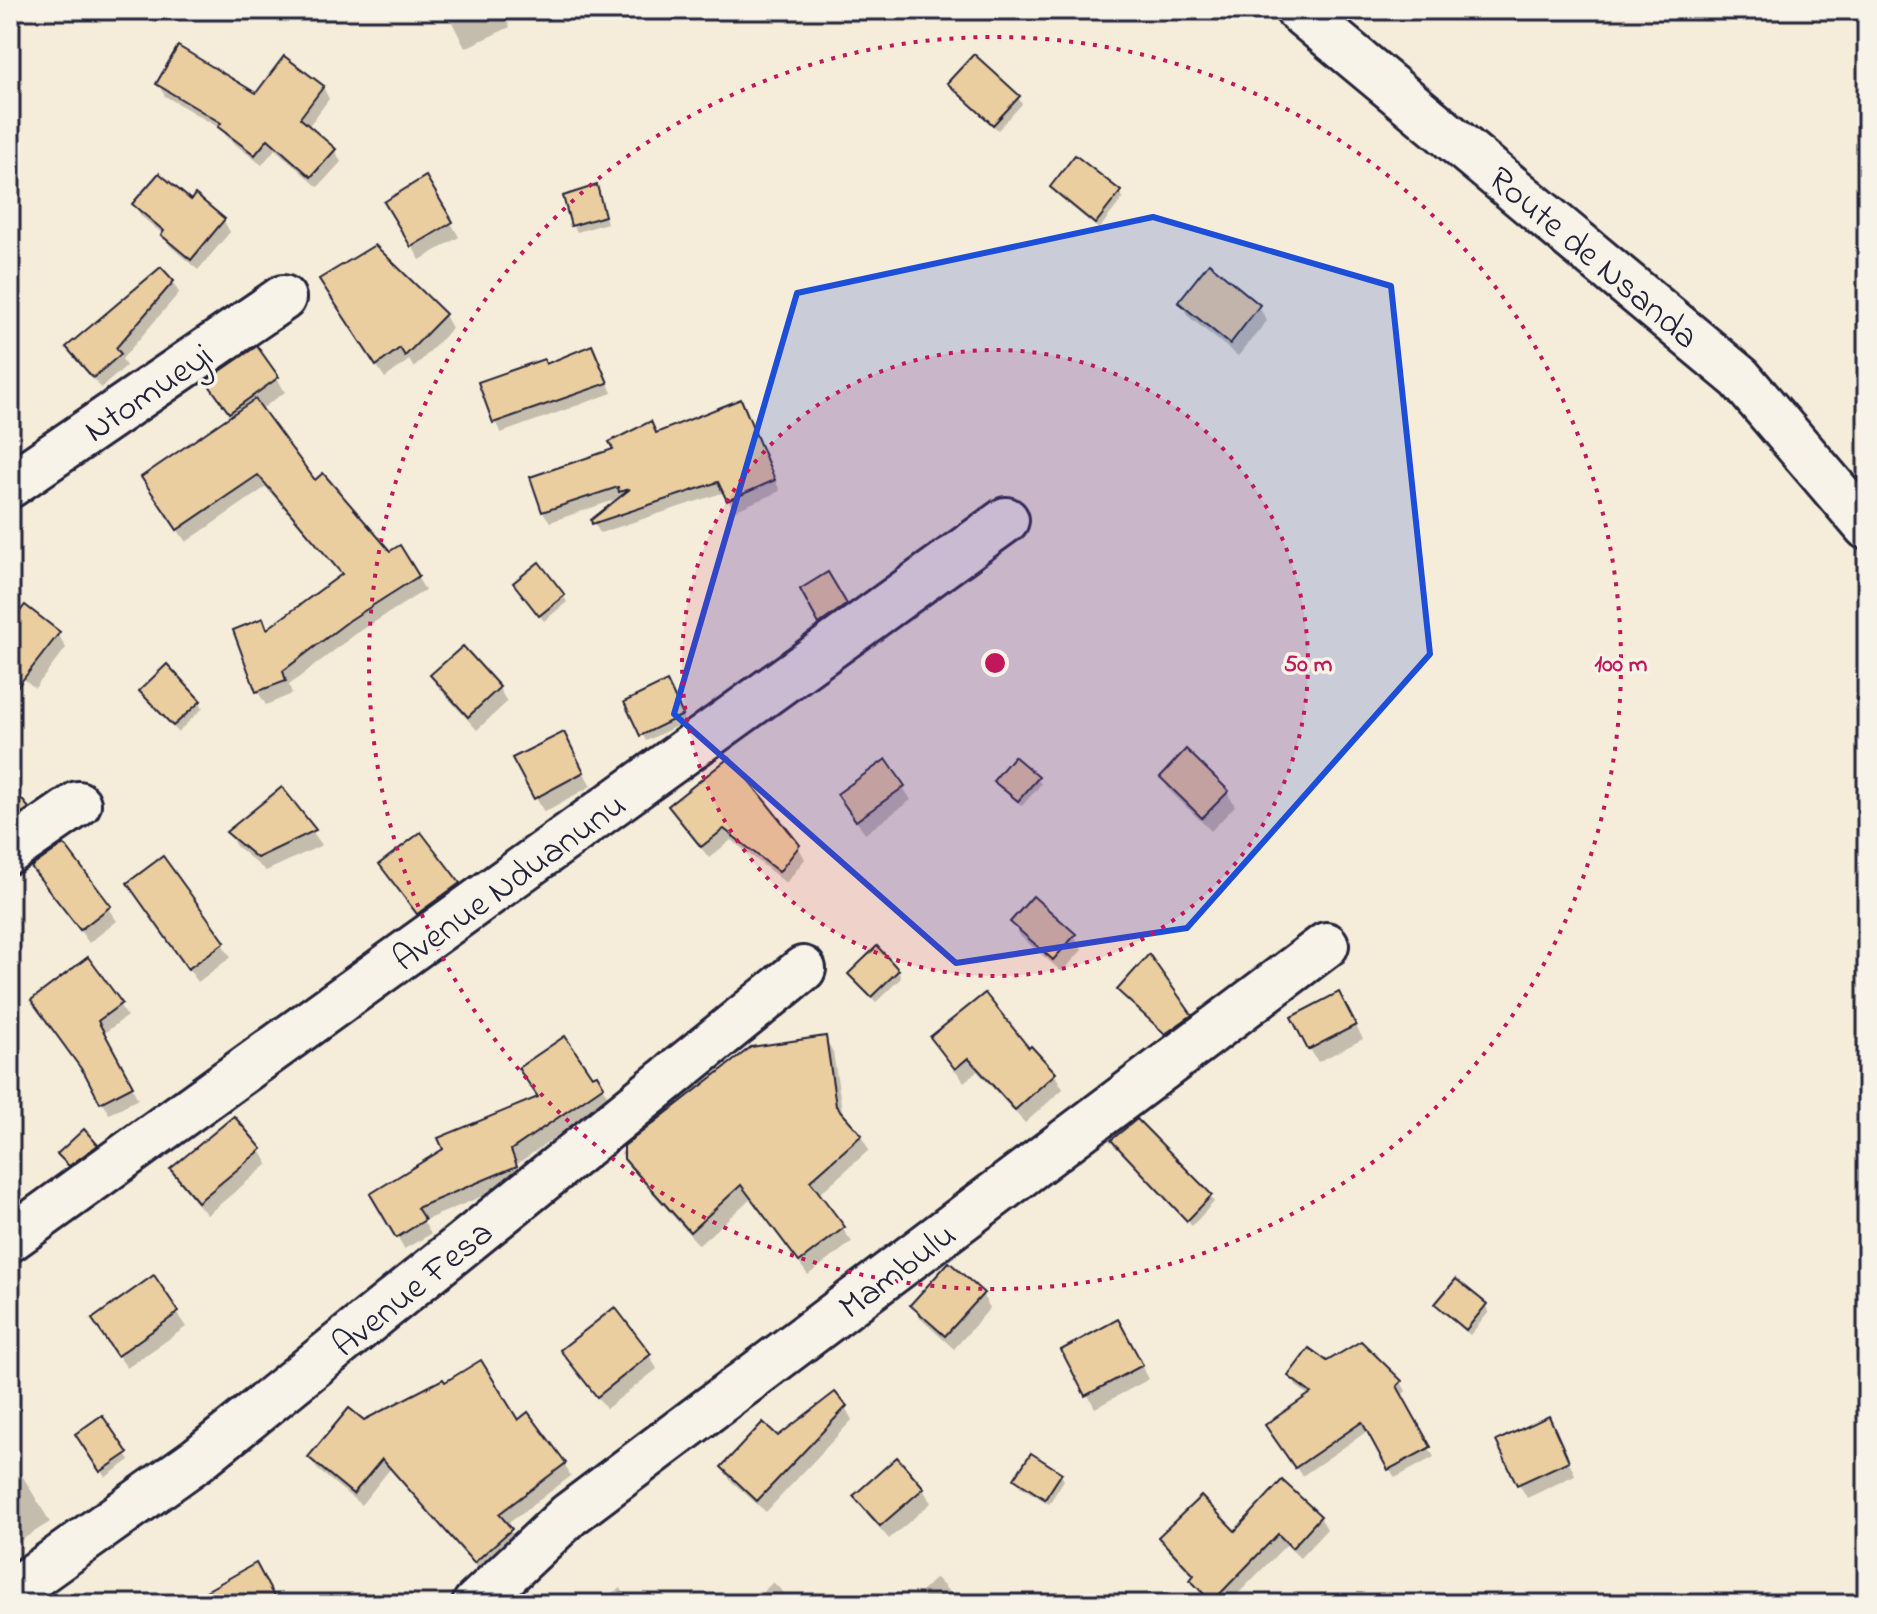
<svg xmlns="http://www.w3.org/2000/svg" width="1877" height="1614" viewBox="0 0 1877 1614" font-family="'Indie Flower',sans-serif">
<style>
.shadow{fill:#0003}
.building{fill:#ebce9f;stroke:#22223b;stroke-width:2}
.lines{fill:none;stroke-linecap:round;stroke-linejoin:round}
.minor-casing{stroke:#22223b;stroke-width:50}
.minor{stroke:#f7f3e8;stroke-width:44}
.marked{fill:#1d4ed8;fill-opacity:0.2;stroke:#1d4ed8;stroke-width:6;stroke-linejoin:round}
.ring{fill:none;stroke:#c2185b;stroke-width:4;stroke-dasharray:4 8}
.labels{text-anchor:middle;stroke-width:7;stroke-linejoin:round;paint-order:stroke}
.street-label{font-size:36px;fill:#22223b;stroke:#f7f3e8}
.centre{fill:#c2185b;stroke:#f7f3e8;stroke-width:4}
.ring-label{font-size:24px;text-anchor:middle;font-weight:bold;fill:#c2185b;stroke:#f7f3e8;stroke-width:7;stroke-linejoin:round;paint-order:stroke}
</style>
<rect width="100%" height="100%" fill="#f5ecd9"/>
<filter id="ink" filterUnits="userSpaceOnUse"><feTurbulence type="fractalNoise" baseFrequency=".0125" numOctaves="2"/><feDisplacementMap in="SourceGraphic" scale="16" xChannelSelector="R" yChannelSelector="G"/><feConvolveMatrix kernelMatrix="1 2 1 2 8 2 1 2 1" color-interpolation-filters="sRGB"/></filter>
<g filter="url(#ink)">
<!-- shadow -->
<g class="shadow">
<polygon points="446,10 502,10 510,27 465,48"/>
<polygon points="158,84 257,96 323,87 329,99 308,127 335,150 341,162 318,187 275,149 262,165 227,138 223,130 165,96"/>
<polygon points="950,84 1018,97 1022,104 998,130 953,90"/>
<polygon points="426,179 459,237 420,260 387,202"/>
<polygon points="596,188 607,223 577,232 573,225"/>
<polygon points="1052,188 1119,192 1123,198 1099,229 1056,194"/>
<polygon points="191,203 224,221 230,232 198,270 170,246 164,235 141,216 135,204"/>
<polygon points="1209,266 1259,307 1267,321 1238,356 1188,316 1180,302"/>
<polygon points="173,282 179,293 122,359 126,366 101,388 69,348"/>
<polygon points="329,293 445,315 452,328 414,368 409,360 385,378"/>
<polygon points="597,357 612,393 501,433 495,422 546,366"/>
<polygon points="277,378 285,392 260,410 315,483 390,554 400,548 425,590 357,633 289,685 292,694 266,705 258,692 235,631 268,631 343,576 266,487 186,542 151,491 232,417 208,382"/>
<polygon points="746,412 780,491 734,511 725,492 600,533 593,521 620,498 550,522 543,512 533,479 656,435"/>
<polygon points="827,575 853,619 829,637 802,590"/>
<polygon points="519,590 563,596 567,602 544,621"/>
<polygon points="10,627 58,634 66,648 35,688 10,668"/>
<polygon points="433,676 499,688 507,702 477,730 441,690"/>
<polygon points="670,690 685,722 646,741 627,703"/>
<polygon points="142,691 200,702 203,708 178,732"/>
<polygon points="571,749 591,786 544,812 536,798"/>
<polygon points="1162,777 1227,792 1235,806 1211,831 1170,791"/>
<polygon points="1037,778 1041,784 1022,806 1000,787 996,781"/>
<polygon points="903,787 911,800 865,834 848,809"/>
<polygon points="282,789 322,845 266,871 236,846 228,832"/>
<polygon points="678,818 798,846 805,859 786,883 731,840 709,858"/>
<polygon points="420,834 467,898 427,927 381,864"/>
<polygon points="63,847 117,921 89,943 34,867"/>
<polygon points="163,859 231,957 198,982 129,884"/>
<polygon points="1012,922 1074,935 1082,950 1062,972 1020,936"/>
<polygon points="88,960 127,1016 103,1034 138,1099 109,1114 92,1082 33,1001"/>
<polygon points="898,971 901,978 876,1002 850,974"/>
<polygon points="1119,990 1190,1016 1194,1022 1170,1039 1123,996"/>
<polygon points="1346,1008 1363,1039 1318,1062 1310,1049"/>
<polygon points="932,1037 1028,1051 1031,1049 1055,1075 1063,1089 1025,1123 977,1071 964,1082"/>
<polygon points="825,1038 833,1052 843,1116 861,1136 869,1150 818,1195 852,1242 808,1275 751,1198 699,1245 629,1167 621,1153 752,1049"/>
<polygon points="597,1076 609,1099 517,1164 523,1179 423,1221 431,1234 404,1249 372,1194 540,1099"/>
<polygon points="233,1119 260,1150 268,1164 207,1215 181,1184 173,1170"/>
<polygon points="96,1146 100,1152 74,1171 64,1160"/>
<polygon points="1118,1147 1210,1196 1214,1202 1192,1226"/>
<polygon points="153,1278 186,1327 127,1368 103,1334"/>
<polygon points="982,1294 990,1308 954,1349 921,1319 913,1305"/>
<polygon points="1438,1304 1485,1305 1489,1312 1470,1335 1441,1311"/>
<polygon points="1118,1322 1149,1379 1095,1408 1064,1351"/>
<polygon points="563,1350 649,1355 657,1369 606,1409"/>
<polygon points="1327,1363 1401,1382 1406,1391 1401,1396 1434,1457 1395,1478 1369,1430 1302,1476 1273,1435 1310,1396 1296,1386 1291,1376"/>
<polygon points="845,1407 852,1420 766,1512 730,1480 723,1467"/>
<polygon points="517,1423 564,1464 571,1476 506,1525 518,1542 482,1573 390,1469 361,1505 317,1469 310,1457"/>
<polygon points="1556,1432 1575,1475 1527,1498 1519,1484"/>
<polygon points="78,1434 126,1454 130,1460 106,1477"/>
<polygon points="17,1467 50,1522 10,1547 10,1472"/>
<polygon points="1060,1474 1064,1480 1049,1504 1020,1486 1016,1479"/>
<polygon points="923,1489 931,1503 889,1539 864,1510 856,1496"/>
<polygon points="1320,1517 1327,1529 1300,1558 1286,1545 1228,1604 1211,1604 1199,1592 1192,1580 1194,1578 1168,1550 1161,1538 1235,1534"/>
<polygon points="936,1578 961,1604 928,1604 921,1592"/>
<polygon points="773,1582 795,1604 751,1604"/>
<polygon points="621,1588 629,1604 593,1604 592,1603"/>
</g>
<!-- building -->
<g class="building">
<polygon points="178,46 256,93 284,56 324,86 300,118 336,149 311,177 268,139 255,155 218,127 221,123 156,84"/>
<polygon points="974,54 1020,96 993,125 947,83"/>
<polygon points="1075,155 1121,191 1095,224 1050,187"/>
<polygon points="159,173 191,200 195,194 225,219 191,260 161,235 164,231 132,204"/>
<polygon points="426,176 453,222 411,247 384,202"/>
<polygon points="597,185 605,216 571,226 563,196"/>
<polygon points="375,245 446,314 405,356 400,348 376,366 319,279"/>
<polygon points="1209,263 1260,305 1230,344 1178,302"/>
<polygon points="161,267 174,281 116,348 121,354 93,378 66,347"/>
<polygon points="592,345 608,383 493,423 478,382 544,359 546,364"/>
<polygon points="257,346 279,377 229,413 206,381"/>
<polygon points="255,399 315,480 323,473 390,551 400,545 419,576 350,620 283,671 286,681 256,692 233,630 263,618 267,629 342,574 258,475 177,530 141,477"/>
<polygon points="741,399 775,480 727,501 718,482 592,524 591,520 630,489 619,492 618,487 542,512 530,477 613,449 609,442 651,421 656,433"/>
<polygon points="539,562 565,595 539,616 513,583"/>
<polygon points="828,572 847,604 819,624 800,589"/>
<polygon points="25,605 60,632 10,696 10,624"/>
<polygon points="463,646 500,687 468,717 430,675"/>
<polygon points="167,664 201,701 173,726 139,691"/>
<polygon points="667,681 683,715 640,736 624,702"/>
<polygon points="564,732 584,772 534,799 512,758"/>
<polygon points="1186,749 1229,791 1202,818 1160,777"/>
<polygon points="1014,756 1039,777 1018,801 993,781"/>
<polygon points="730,757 800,845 779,872 724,829 701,847 668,806"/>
<polygon points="886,759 905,786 856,821 837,794"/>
<polygon points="10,785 29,808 10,821"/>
<polygon points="282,787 316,830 257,858 226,832"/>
<polygon points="421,832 460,883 417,914 379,864"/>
<polygon points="64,844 111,906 80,930 31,867"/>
<polygon points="163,856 225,942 188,969 127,883"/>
<polygon points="1033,896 1076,934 1053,960 1010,922"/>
<polygon points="877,946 899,970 871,997 848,974"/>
<polygon points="1149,954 1192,1015 1165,1034 1117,990"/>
<polygon points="88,957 122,1003 98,1021 133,1086 100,1103 85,1074 31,1000"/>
<polygon points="1339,992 1356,1025 1308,1050 1291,1017"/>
<polygon points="985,993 1029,1048 1031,1046 1056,1073 1015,1110 968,1058 955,1069 930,1037"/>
<polygon points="565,1036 592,1076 597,1074 604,1086 511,1150 517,1166 417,1208 425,1220 396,1238 370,1194 443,1149 438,1138 538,1097 518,1068"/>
<polygon points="826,1036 836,1106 862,1135 810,1181 845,1227 799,1262 741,1185 690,1232 624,1159 624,1146 751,1047"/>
<polygon points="234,1116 262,1149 198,1202 170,1169"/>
<polygon points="1137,1119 1212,1195 1187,1221 1111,1140"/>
<polygon points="84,1129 98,1145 69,1166 57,1154"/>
<polygon points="949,1262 984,1293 945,1336 910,1305"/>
<polygon points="154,1275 179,1312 117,1356 92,1319"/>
<polygon points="1456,1279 1487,1304 1466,1330 1435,1304"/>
<polygon points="615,1307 651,1354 597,1397 560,1350"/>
<polygon points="1118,1319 1143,1365 1085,1396 1061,1350"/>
<polygon points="1361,1341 1402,1381 1397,1386 1431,1447 1388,1470 1362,1422 1295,1468 1265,1425 1311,1393 1288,1376 1309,1348 1327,1361"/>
<polygon points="481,1360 518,1420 528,1412 566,1463 499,1514 512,1529 474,1563 382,1459 353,1494 308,1457 349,1408 364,1420 443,1379 445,1382"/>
<polygon points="835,1392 847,1406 757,1501 721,1467 763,1422 778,1436"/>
<polygon points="102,1415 128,1453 100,1472 75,1434"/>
<polygon points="1549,1416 1569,1461 1517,1485 1496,1441"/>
<polygon points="1031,1453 1062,1473 1045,1499 1014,1479"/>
<polygon points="897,1457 924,1488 880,1526 853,1496"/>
<polygon points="1282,1480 1321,1516 1292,1548 1278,1534 1212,1602 1190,1580 1194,1575 1158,1537 1201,1496 1235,1531"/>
<polygon points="256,1563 278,1604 183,1604"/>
</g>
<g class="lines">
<!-- minor casing -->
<g class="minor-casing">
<g id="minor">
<polyline points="1298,10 1740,378 1867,527"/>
<polyline points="10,485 283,298"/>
<polyline points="10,851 78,804"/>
<polyline points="10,1239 1006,520"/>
<polyline points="10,1593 198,1459 803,969"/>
<polyline points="475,1604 569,1515 1326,945"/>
</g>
</g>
<!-- minor -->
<use href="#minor" class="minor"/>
</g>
</g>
<!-- marked area -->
<path class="marked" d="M1153 217 1391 286 1430 654 1187 928 956 963 674 714 797 293Z"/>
<!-- distance rings -->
<circle cx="995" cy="663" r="313" fill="#c2185b" fill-opacity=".12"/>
<g class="ring">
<circle cx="995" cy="663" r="313"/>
<circle cx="995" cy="663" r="626"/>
</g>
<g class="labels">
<!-- street labels -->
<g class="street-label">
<text transform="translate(1595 256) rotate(40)" y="13">Route de Nsanda</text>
<text transform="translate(147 391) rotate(-34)" y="13">Ntomueyi</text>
<text transform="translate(508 880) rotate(-36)" y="13">Avenue Nduanunu</text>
<text transform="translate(896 1269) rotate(-37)" y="13">Mambulu</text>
<text transform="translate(411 1287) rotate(-39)" y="13">Avenue Fesa</text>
</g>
</g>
<circle cx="995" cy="663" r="12" class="centre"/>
<g class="ring-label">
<text x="1308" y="671">50 m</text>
<text x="1621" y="671">100 m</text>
</g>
<!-- margin -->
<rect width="1877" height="1614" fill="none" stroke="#f7f3e8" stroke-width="40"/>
<rect x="20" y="20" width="1837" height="1574" fill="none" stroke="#22223b" stroke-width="3" filter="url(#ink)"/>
</svg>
